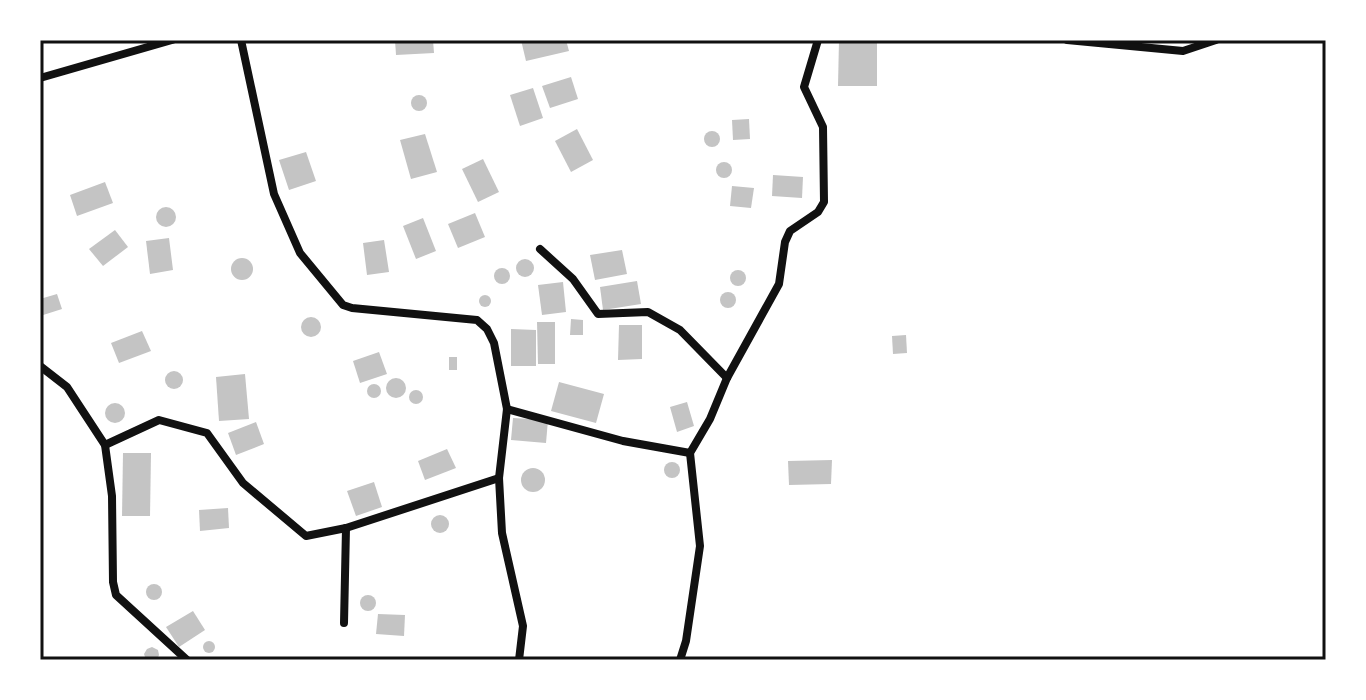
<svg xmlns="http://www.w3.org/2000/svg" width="1366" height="700" viewBox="0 0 1366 700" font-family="Mulish,sans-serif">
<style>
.building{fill:#c4c4c4}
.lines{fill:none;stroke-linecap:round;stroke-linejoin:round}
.minor{stroke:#111;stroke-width:8}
.neatline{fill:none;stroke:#111;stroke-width:3}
</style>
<rect width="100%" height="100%" fill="#fff"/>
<!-- building -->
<g class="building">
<polygon points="395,40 433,40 434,53 396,55"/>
<polygon points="521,40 566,40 569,51 526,61"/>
<polygon points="839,40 877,40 877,86 838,86"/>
<polygon points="571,77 578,99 550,108 542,86"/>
<polygon points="533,88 543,118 520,126 510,95"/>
<circle cx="419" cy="103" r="8"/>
<polygon points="749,119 750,139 733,140 732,120"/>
<polygon points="577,129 593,160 571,172 555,141"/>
<circle cx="712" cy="139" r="8"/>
<polygon points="425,134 437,172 411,179 400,140"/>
<polygon points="306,152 316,181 289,190 279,160"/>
<polygon points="483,159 499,192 478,202 462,169"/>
<circle cx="724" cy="170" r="8"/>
<polygon points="773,175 803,177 802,198 772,196"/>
<polygon points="105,182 113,203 77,216 70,195"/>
<polygon points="732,186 754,188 751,208 730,206"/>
<circle cx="166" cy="217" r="10"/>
<polygon points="475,213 485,237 458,248 448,224"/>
<polygon points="423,218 436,251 416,259 403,226"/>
<polygon points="115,230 128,247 103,266 89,249"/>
<polygon points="169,238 173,270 150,274 146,241"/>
<polygon points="384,240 389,272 367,275 363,243"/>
<polygon points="622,250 627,274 595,280 590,255"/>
<circle cx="242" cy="269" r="11"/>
<circle cx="525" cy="268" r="9"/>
<circle cx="502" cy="276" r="8"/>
<circle cx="738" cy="278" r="8"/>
<polygon points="637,281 641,304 603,310 600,287"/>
<polygon points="563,282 566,312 542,315 538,285"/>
<circle cx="728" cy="300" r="8"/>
<polygon points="57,294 62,309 40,316 40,299"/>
<circle cx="485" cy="301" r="6"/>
<circle cx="311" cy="327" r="10"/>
<polygon points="571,319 583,320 583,335 570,335"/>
<polygon points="537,322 555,322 555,364 538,364"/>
<polygon points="619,325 642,325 642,359 618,360"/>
<polygon points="511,329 536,330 536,366 511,366"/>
<polygon points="142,331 151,351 119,363 111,343"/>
<polygon points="906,335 907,353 893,354 892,336"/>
<polygon points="379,352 387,374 360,383 353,361"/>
<rect x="449" y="357" width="8" height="13"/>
<circle cx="174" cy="380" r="9"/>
<polygon points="245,374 249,419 219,421 216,377"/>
<circle cx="396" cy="388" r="10"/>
<polygon points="559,382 604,394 596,423 551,411"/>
<circle cx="374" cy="391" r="7"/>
<circle cx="416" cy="397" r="7"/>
<polygon points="687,402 694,426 677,432 670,407"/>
<circle cx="115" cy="413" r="10"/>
<polygon points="513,418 548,420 546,443 511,440"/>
<polygon points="256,422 264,444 236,455 228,433"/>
<polygon points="447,449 456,468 425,480 418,461"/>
<polygon points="123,453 151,453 150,516 122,516"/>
<polygon points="832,460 831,484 789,485 788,461"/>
<circle cx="672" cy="470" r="8"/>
<circle cx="533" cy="480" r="12"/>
<polygon points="374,482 382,507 356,516 347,491"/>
<polygon points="228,508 229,528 200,531 199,510"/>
<circle cx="440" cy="524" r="9"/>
<circle cx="154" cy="592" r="8"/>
<circle cx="368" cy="603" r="8"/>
<polygon points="193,611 205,630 179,647 166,627"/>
<polygon points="378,614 405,615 404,636 376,634"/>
<circle cx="209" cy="647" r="6"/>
<polygon points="152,647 158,650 159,655 157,660 146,660 144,654 147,649"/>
</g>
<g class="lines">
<!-- minor -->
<g class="minor">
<polyline points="241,40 274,194 300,253 343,305 352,308 477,320 487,329 494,343 507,409 499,478 502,533 523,626 519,660"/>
<polyline points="1067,40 1183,51 1216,40"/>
<polyline points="40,78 172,40"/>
<polyline points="540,249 573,279 598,314 648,312 680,330 727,378"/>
<polyline points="40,366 67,387 105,445 112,496 113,582 116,595 187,660"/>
<polyline points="507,409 623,441 690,453"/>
<polyline points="105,445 159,420 207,433 243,483 306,536 346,528 499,478"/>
<polyline points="344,623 346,528"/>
<polyline points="680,660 686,641 700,546 690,453 710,419 727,378 779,284 785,242 790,231 818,212 824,202 823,127 804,87 818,40"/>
</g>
</g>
<!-- border -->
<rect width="1366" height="700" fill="none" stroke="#ffffff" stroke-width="84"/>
<rect x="42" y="42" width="1282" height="616" class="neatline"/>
</svg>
